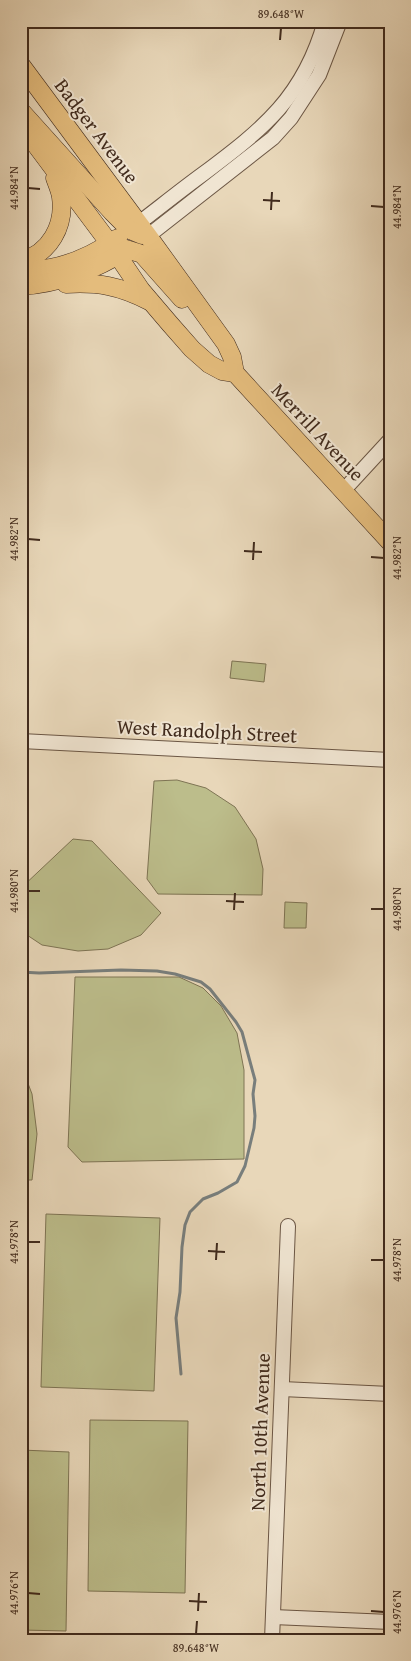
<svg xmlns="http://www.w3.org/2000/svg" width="411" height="1661" viewBox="0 0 411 1661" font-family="'Gentium Book Plus',serif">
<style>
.green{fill:#bcbd8b;stroke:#7e7454}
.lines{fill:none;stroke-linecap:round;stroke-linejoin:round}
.stream{stroke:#787e7c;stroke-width:3}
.minor-casing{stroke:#6b5644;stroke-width:16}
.major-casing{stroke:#412b1d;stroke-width:19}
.minor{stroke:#f0e5d2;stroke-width:14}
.major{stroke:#e4bc7c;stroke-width:18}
.ticks{fill:none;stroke:#412b1d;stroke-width:2}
.labels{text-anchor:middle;stroke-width:4;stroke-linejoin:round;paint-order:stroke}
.street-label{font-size:20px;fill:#412b1d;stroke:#f0e5d2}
.neatline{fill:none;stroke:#412b1d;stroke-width:2}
.ticks-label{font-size:12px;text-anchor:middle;fill:#412b1d}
</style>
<rect width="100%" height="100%" fill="#e8d7b9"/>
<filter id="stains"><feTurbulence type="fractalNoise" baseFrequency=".004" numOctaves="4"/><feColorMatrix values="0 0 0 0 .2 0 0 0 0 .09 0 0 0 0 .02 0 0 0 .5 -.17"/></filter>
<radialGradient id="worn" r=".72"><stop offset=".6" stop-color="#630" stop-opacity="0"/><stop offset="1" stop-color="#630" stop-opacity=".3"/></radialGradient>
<!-- green -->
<g class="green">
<polygon points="232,661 266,664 264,682 230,678"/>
<polygon points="177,780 206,788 235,807 256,839 263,869 262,895 158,894 147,879 154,781"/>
<polygon points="73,839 92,841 161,913 141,935 108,949 78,951 42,945 21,931 21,888"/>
<polygon points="285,902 307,903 306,928 284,928"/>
<polygon points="75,977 179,977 203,988 221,1006 237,1033 244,1070 244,1159 82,1162 68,1147"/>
<polygon points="21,1065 32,1094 37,1134 32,1180 21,1180"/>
<polygon points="46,1214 160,1218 154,1391 41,1387"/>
<polygon points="90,1420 188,1421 185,1593 88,1591"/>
<polygon points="21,1450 69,1452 66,1631 21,1630"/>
</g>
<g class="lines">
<!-- stream -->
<polyline class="stream" points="21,972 39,973 121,970 157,971 175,974 201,982 210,989 236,1022 242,1032 255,1080 253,1094 255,1116 254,1128 245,1166 237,1182 218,1193 203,1199 190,1212 185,1225 182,1247 180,1292 176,1318 181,1374"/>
<!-- minor casing -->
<g class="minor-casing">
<g id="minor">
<path d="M139 223C160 207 181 190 203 174 263 129 304 97 325 21"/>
<polyline points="148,236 273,138 291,118 319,75 340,21"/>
<polyline points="343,491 390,440"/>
<polyline points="21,741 390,760"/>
<polyline points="282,1389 390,1394"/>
<polyline points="273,1617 390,1622"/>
<polyline points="272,1640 288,1226"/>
</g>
</g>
<!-- major casing -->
<g class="major-casing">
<g id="major">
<polyline points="21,65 148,236 226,344 232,357 235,373 390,542"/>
<polyline points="21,111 112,212 130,230 142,235"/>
<polyline points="21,125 110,244 141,290 170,324 192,349 209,364 222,371 235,373"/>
<polyline points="110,244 142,254 182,299"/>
<path d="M21 261C50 254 65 225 61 197 60 190 57 184 55 178"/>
<path d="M21 270C57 272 89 258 118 238"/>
<path d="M66 284C98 282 120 286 149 301"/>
<path d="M21 286C57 284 96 270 126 250"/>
</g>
</g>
<!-- minor -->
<use href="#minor" class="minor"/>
<!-- major -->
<use href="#major" class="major"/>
</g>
<!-- ticks -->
<path class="ticks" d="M280 40 281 28M28 188 40 189M263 200 280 201M371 206 384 207M271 210 272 192M28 539 40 540M244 551 262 552M371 557 384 558M253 560 254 542M28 891H40M226 901 244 902M371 909H384M234 910 235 893M28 1242H40M208 1251 225 1252M216 1260 217 1243M371 1260H384M28 1593 40 1594M189 1601 207 1602M198 1611 199 1593M371 1611 384 1612M196 1634 197 1621"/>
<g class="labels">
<!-- street labels -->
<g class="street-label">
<text transform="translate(97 131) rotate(53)" y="7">Badger Avenue</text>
<text transform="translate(318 432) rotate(47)" y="7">Merrill Avenue</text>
<text transform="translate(207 731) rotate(3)" y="7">West Randolph Street</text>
<text transform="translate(260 1432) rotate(-88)" y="7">North 10th Avenue</text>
</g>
</g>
<!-- margin -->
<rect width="411" height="1661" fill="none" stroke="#e8d7b9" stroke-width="55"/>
<rect x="28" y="28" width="356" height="1606" class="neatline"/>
<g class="ticks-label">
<text x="281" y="18">89.648°W</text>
<text transform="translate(14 188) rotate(-90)" y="4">44.984°N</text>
<text transform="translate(397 207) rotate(-90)" y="4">44.984°N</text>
<text transform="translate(14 539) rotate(-90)" y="4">44.982°N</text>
<text transform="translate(397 558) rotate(-90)" y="4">44.982°N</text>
<text transform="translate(14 891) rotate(-90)" y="4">44.980°N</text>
<text transform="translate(397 909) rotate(-90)" y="4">44.980°N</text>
<text transform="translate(14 1242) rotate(-90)" y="4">44.978°N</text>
<text transform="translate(397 1260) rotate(-90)" y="4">44.978°N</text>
<text transform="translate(14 1593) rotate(-90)" y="4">44.976°N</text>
<text transform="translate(397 1612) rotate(-90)" y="4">44.976°N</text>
<text x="196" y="1652">89.648°W</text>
</g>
<rect width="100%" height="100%" filter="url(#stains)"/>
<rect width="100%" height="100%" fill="url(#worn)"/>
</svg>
